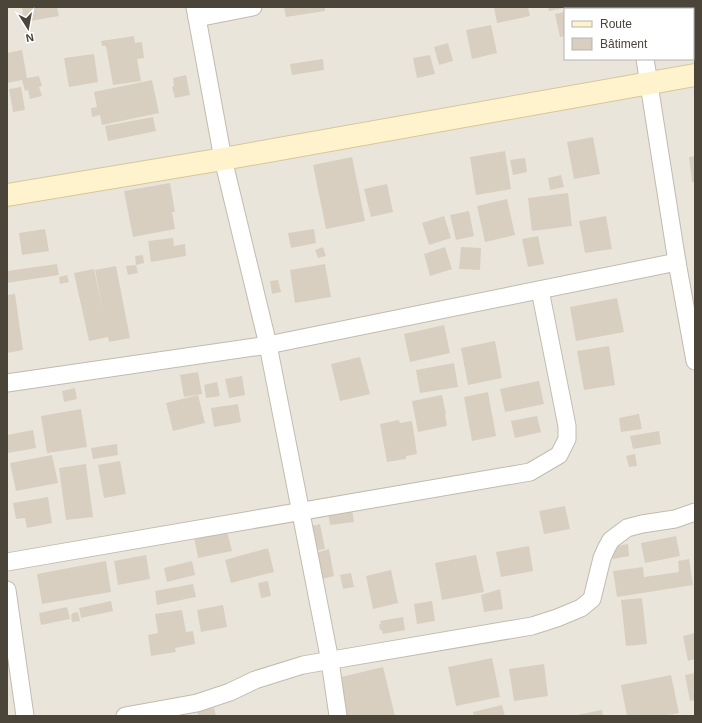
<svg xmlns="http://www.w3.org/2000/svg" width="702" height="723" viewBox="0 0 702 723" font-family="Arial,sans-serif">
<style>
.residential{fill:#eae5da;fill-rule:evenodd}
.building{fill:#d8cfc1}
.lines{fill:none;stroke-linecap:round;stroke-linejoin:round}
.street-casing{stroke:#c2bbae;stroke-width:19}
.secondary-casing{stroke:#d6c79b;stroke-width:24}
.street{stroke:#fff;stroke-width:17}
.secondary{stroke:#fff3cd;stroke-width:22}
</style>
<rect width="100%" height="100%" fill="#f6f3ec"/>
<!-- residential -->
<path class="residential" d="M7 7H695V716H7ZM565 9H693V59H565Z"/>
<!-- building -->
<g class="building">
<polygon points="22,7 57,7 59,16 24,22"/>
<polygon points="284,7 325,7 325,11 286,17"/>
<polygon points="494,7 528,7 530,16 497,23"/>
<polygon points="548,7 563,7 563,8 549,11"/>
<polygon points="565,12 565,36 560,37 555,14"/>
<polygon points="491,25 497,53 472,59 466,30"/>
<polygon points="134,36 135,43 142,42 144,58 137,59 141,81 113,85 106,46 102,46 101,41"/>
<polygon points="448,43 453,61 439,65 434,47"/>
<polygon points="22,50 27,78 39,76 42,86 39,87 42,96 30,99 28,90 25,91 22,80 7,83 7,53"/>
<polygon points="94,54 98,82 69,87 64,58"/>
<polygon points="430,55 435,74 417,78 413,58"/>
<polygon points="323,59 324,70 292,75 290,64"/>
<polygon points="186,75 190,95 175,98 172,87 174,86 173,78"/>
<polygon points="152,80 159,113 102,125 100,115 92,117 91,108 97,107 94,92"/>
<polygon points="21,87 25,110 13,112 9,89"/>
<polygon points="153,117 156,131 108,141 105,126"/>
<polygon points="593,137 600,174 574,179 567,142"/>
<polygon points="505,151 511,189 476,195 470,157"/>
<polygon points="695,156 695,182 692,182 689,157"/>
<polygon points="352,157 365,221 326,229 313,165"/>
<polygon points="525,158 527,172 513,175 510,160"/>
<polygon points="561,175 564,187 550,190 548,178"/>
<polygon points="170,183 175,212 172,212 175,229 133,237 124,191"/>
<polygon points="387,184 393,212 371,217 364,189"/>
<polygon points="568,193 572,226 532,231 528,198"/>
<polygon points="507,199 515,235 485,242 477,206"/>
<polygon points="469,211 474,236 456,240 450,215"/>
<polygon points="444,216 451,238 429,245 422,223"/>
<polygon points="606,216 612,249 585,253 579,221"/>
<polygon points="45,229 49,251 22,255 19,233"/>
<polygon points="314,229 316,243 291,248 288,233"/>
<polygon points="538,236 544,264 528,267 522,239"/>
<polygon points="173,238 174,246 185,244 186,256 151,262 148,241"/>
<polygon points="323,247 326,256 318,258 315,250"/>
<polygon points="445,247 452,269 430,276 424,254"/>
<polygon points="461,247 481,248 480,270 459,269"/>
<polygon points="143,255 144,263 136,265 138,273 128,275 126,266 136,265 135,256"/>
<polygon points="57,264 59,275 7,283 7,271"/>
<polygon points="325,264 331,297 295,303 290,270"/>
<polygon points="116,266 130,338 109,342 108,337 89,341 74,273 94,269 103,312 95,270"/>
<polygon points="67,275 69,282 60,284 59,277"/>
<polygon points="278,280 281,292 272,294 270,281"/>
<polygon points="15,294 23,350 7,353 7,295"/>
<polygon points="617,298 624,332 576,341 570,307"/>
<polygon points="444,325 450,353 410,362 404,334"/>
<polygon points="495,341 502,378 468,385 461,348"/>
<polygon points="609,346 615,385 584,390 577,351"/>
<polygon points="360,357 370,394 340,401 331,364"/>
<polygon points="454,363 458,387 420,393 416,370"/>
<polygon points="198,372 202,394 184,397 180,375"/>
<polygon points="242,376 245,395 229,398 225,379"/>
<polygon points="539,381 544,404 505,412 500,389"/>
<polygon points="217,382 220,396 206,398 204,385"/>
<polygon points="75,388 77,399 64,402 62,391"/>
<polygon points="488,392 496,436 472,441 464,397"/>
<polygon points="198,395 205,423 173,431 166,403"/>
<polygon points="442,395 446,414 445,414 447,426 418,432 412,401"/>
<polygon points="238,404 241,422 214,427 211,408"/>
<polygon points="81,409 87,447 47,453 41,416"/>
<polygon points="639,414 642,429 621,432 619,418"/>
<polygon points="537,416 541,432 515,438 511,421"/>
<polygon points="399,420 400,423 412,421 417,454 406,456 406,459 387,462 380,424"/>
<polygon points="33,430 36,448 8,453 7,435"/>
<polygon points="659,431 661,444 633,449 630,436"/>
<polygon points="117,444 118,455 93,459 91,448"/>
<polygon points="635,454 637,466 629,467 626,456"/>
<polygon points="52,455 58,483 16,491 10,463"/>
<polygon points="120,461 126,494 104,498 98,465"/>
<polygon points="86,464 93,517 66,520 59,468"/>
<polygon points="48,497 52,523 27,528 25,518 16,519 13,503"/>
<polygon points="565,506 570,529 544,534 539,511"/>
<polygon points="352,509 354,522 330,525 328,512"/>
<polygon points="320,524 325,549 313,551 308,527"/>
<polygon points="227,531 232,551 198,558 194,537"/>
<polygon points="676,536 680,556 645,563 641,543"/>
<polygon points="628,544 629,556 613,559 611,547"/>
<polygon points="529,546 533,571 501,577 496,552"/>
<polygon points="268,548 274,572 231,583 225,560"/>
<polygon points="329,549 334,576 319,580 312,554"/>
<polygon points="146,555 150,579 118,585 114,561"/>
<polygon points="476,555 484,592 442,600 435,563"/>
<polygon points="689,559 693,585 617,597 613,571 643,567 644,577 679,572 678,561"/>
<polygon points="106,561 111,592 42,604 37,574"/>
<polygon points="192,561 195,575 167,582 164,568"/>
<polygon points="391,570 398,603 373,609 366,576"/>
<polygon points="351,573 354,587 343,589 340,575"/>
<polygon points="268,581 271,596 261,598 258,583"/>
<polygon points="193,584 196,597 157,605 155,591"/>
<polygon points="500,589 503,609 484,612 481,595"/>
<polygon points="642,598 647,644 626,646 621,600"/>
<polygon points="111,601 113,611 81,618 79,608"/>
<polygon points="432,601 435,621 417,624 414,604"/>
<polygon points="223,605 227,627 201,632 197,610"/>
<polygon points="67,607 70,619 41,625 39,613"/>
<polygon points="182,610 186,632 193,631 195,644 175,648 176,652 151,656 148,635 158,633 155,614"/>
<polygon points="78,612 80,621 72,622 71,615 73,613"/>
<polygon points="403,617 405,630 383,634 382,630 380,630 379,624 381,624 380,621"/>
<polygon points="695,633 695,659 688,661 683,636"/>
<polygon points="492,658 500,697 456,706 448,667"/>
<polygon points="544,664 548,696 514,701 509,669"/>
<polygon points="383,667 395,716 347,716 337,678"/>
<polygon points="695,673 695,700 690,701 685,675"/>
<polygon points="671,675 679,713 663,716 627,716 621,685"/>
<polygon points="502,705 505,716 474,716 473,712"/>
<polygon points="214,708 216,716 198,716 197,711"/>
<polygon points="602,710 603,716 577,716 577,715"/>
</g>
<g class="lines">
<!-- street casing -->
<g class="street-casing">
<g id="street">
<polyline points="195,7 223,159 268,345 330,661 338,716"/>
<polyline points="637,7 637,9"/>
<polyline points="197,18 253,7"/>
<polyline points="645,59 677,262 695,361"/>
<polyline points="7,383 268,345 677,262"/>
<polyline points="7,562 530,472 559,455 567,439 567,426 540,290"/>
<polyline points="7,590 25,716"/>
<polyline points="125,716 197,703 230,692 255,680 303,665 532,626 557,618 581,608 592,599 602,558 607,547 611,540 627,528 642,524 675,519 695,512"/>
</g>
</g>
<!-- secondary casing -->
<g class="secondary-casing">
<polyline id="secondary" points="7,195 223,159 695,75"/>
</g>
<!-- street -->
<use href="#street" class="street"/>
<!-- secondary -->
<use href="#secondary" class="secondary"/>
</g>
<!-- border -->
<rect width="702" height="723" fill="none" stroke="#4b4439" stroke-width="16"/>
<!-- legend -->
<rect x="564" y="8" width="130" height="52" fill="#ffffff" stroke="#b7b4b0"/>
<rect x="572" y="21" width="20" height="6" fill="#fff3cd" stroke="#b7b4b0"/>
<text x="600" y="28" font-size="12" fill="#4b4439">Route</text>
<rect x="572" y="38" width="20" height="12" fill="#d8cfc1" stroke="#b7b4b0"/>
<text x="600" y="48" font-size="12" fill="#4b4439">Bâtiment</text>
<!-- north arrow -->
<g transform="translate(28 28) rotate(169)" stroke="#ffffff" stroke-width="3" paint-order="stroke">
<path d="M0-3L7 15L0 10L-7 15Z" fill="#4b4439"/>
<text y="-6" font-size="11" font-weight="bold" text-anchor="middle" fill="#4b4439">N</text>
</g>
</svg>
